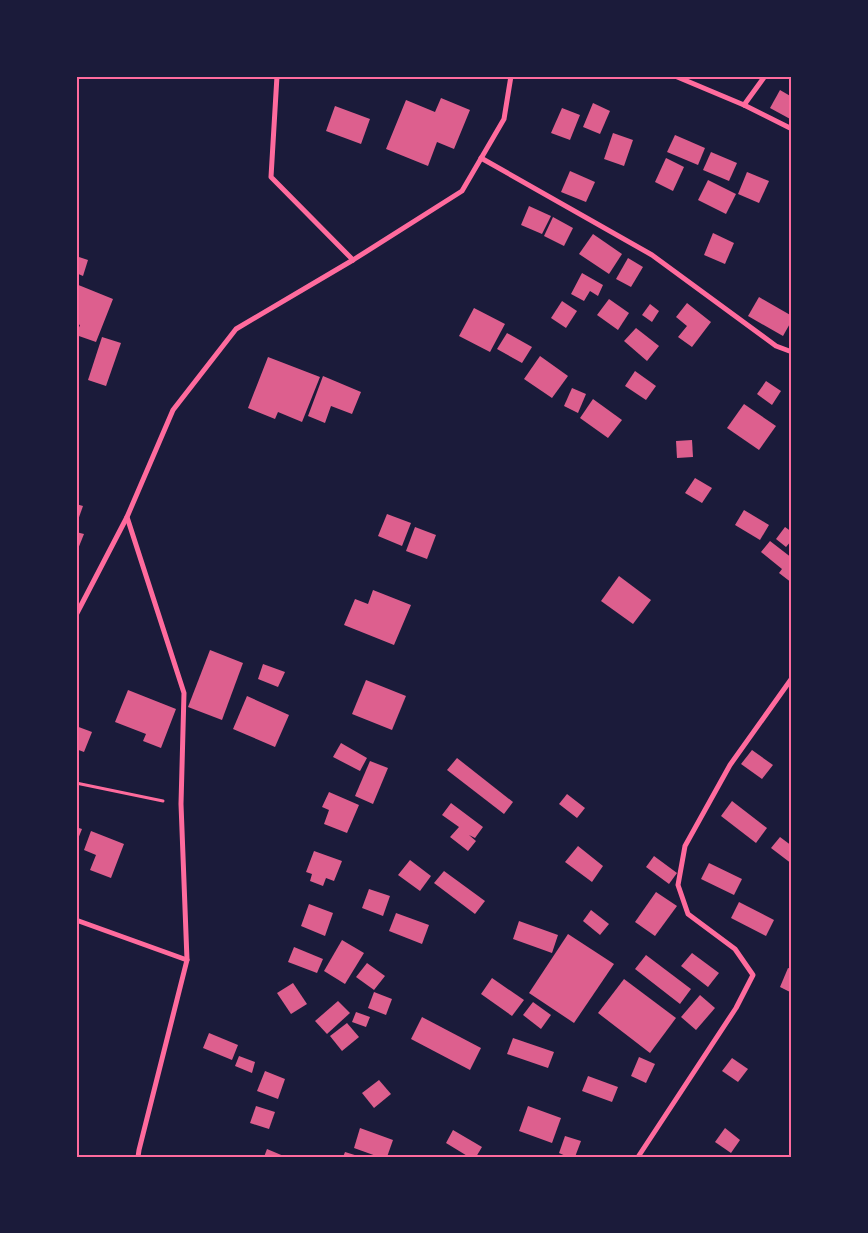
<svg xmlns="http://www.w3.org/2000/svg" width="868" height="1233" viewBox="0 0 868 1233" font-family="Jost,sans-serif">
<style>
.building{fill:#dd5f8e}
.lines{fill:none;stroke-linecap:round;stroke-linejoin:round}
.path{stroke:#ff6b9d;stroke-width:3}
.minor{stroke:#ff6b9d;stroke-width:5}
.neatline{fill:none;stroke:#ff6b9d;stroke-width:2}
</style>
<rect width="100%" height="100%" fill="#1b1b3a"/>
<!-- building -->
<g class="building">
<polygon points="780,90 792,97 792,120 770,108"/>
<polygon points="441,98 470,110 454,149 437,142 428,166 386,149 406,100 435,112"/>
<polygon points="593,103 610,111 600,134 583,127"/>
<polygon points="335,106 370,119 361,144 326,131"/>
<polygon points="562,108 580,115 570,140 551,133"/>
<polygon points="613,133 633,140 624,166 604,159"/>
<polygon points="675,135 705,148 698,165 667,152"/>
<polygon points="711,152 737,163 729,181 703,170"/>
<polygon points="666,158 684,167 673,191 655,182"/>
<polygon points="570,171 595,182 586,202 561,192"/>
<polygon points="747,172 769,181 759,203 738,194"/>
<polygon points="708,180 736,194 726,214 698,200"/>
<polygon points="529,206 551,216 542,234 521,225"/>
<polygon points="553,217 573,228 564,246 544,236"/>
<polygon points="713,233 734,243 725,264 704,255"/>
<polygon points="593,234 622,254 609,274 579,254"/>
<polygon points="76,256 88,260 83,276 76,273"/>
<polygon points="628,258 643,267 631,287 616,279"/>
<polygon points="582,273 603,285 598,296 590,291 584,301 571,294"/>
<polygon points="76,284 113,299 96,342 76,335 80,325 76,323"/>
<polygon points="759,297 792,316 792,320 783,336 748,316"/>
<polygon points="609,299 629,313 618,330 597,315"/>
<polygon points="562,301 577,311 566,328 551,318"/>
<polygon points="687,303 711,322 692,347 678,337 687,326 676,317"/>
<polygon points="650,304 659,311 652,322 642,315"/>
<polygon points="474,308 505,324 490,352 459,336"/>
<polygon points="636,328 659,346 647,361 624,341"/>
<polygon points="507,333 532,347 522,363 497,349"/>
<polygon points="102,337 121,343 106,386 88,380"/>
<polygon points="540,356 568,376 552,398 524,379"/>
<polygon points="268,357 320,377 302,422 278,412 275,419 248,408"/>
<polygon points="635,371 656,386 646,400 625,386"/>
<polygon points="323,376 361,392 352,414 331,406 325,423 308,416"/>
<polygon points="766,381 781,391 772,405 757,394"/>
<polygon points="572,388 586,394 578,413 564,406"/>
<polygon points="593,399 622,420 608,438 580,418"/>
<polygon points="744,404 776,426 759,450 727,428"/>
<polygon points="692,440 693,457 677,458 676,441"/>
<polygon points="695,478 712,488 702,503 685,493"/>
<polygon points="76,504 83,506 77,523 76,523"/>
<polygon points="744,510 769,525 760,540 735,525"/>
<polygon points="387,514 411,523 402,546 378,536"/>
<polygon points="415,527 436,535 427,559 406,551"/>
<polygon points="785,527 792,532 792,540 786,547 776,539"/>
<polygon points="76,532 84,534 76,554"/>
<polygon points="770,541 792,558 792,583 779,573 782,569 761,552"/>
<polygon points="619,576 651,600 633,624 601,601"/>
<polygon points="373,590 411,605 394,645 344,625 355,599 368,604"/>
<polygon points="210,650 243,663 222,720 188,707"/>
<polygon points="263,664 285,672 278,687 258,679"/>
<polygon points="366,680 406,696 392,730 352,714"/>
<polygon points="128,690 176,709 161,748 143,741 146,734 115,722"/>
<polygon points="247,696 289,715 275,747 233,729"/>
<polygon points="76,726 92,732 84,752 76,749"/>
<polygon points="341,743 367,758 360,771 333,757"/>
<polygon points="752,750 773,765 762,779 741,764"/>
<polygon points="457,758 513,802 504,814 447,770"/>
<polygon points="370,761 388,768 373,804 355,796"/>
<polygon points="329,792 359,805 347,833 324,824 329,810 322,807"/>
<polygon points="567,794 585,808 577,818 559,804"/>
<polygon points="732,801 767,828 756,843 721,816"/>
<polygon points="451,803 483,827 475,838 469,835 476,841 468,851 450,837 459,827 442,815"/>
<polygon points="76,827 82,829 76,844"/>
<polygon points="91,831 124,844 111,878 90,870 96,855 84,850"/>
<polygon points="780,837 792,846 792,864 771,848"/>
<polygon points="578,846 603,866 592,882 565,862"/>
<polygon points="314,851 342,861 334,881 326,878 323,886 310,881 312,874 306,872"/>
<polygon points="654,856 677,873 669,884 646,867"/>
<polygon points="410,860 431,876 420,891 398,875"/>
<polygon points="709,863 742,879 734,895 701,879"/>
<polygon points="444,871 485,901 475,914 434,883"/>
<polygon points="369,889 390,896 383,916 362,908"/>
<polygon points="656,892 677,906 655,936 635,922"/>
<polygon points="739,902 774,920 766,936 731,918"/>
<polygon points="309,904 333,913 325,936 301,926"/>
<polygon points="591,910 609,924 600,935 583,921"/>
<polygon points="396,913 429,925 422,944 389,931"/>
<polygon points="519,921 558,935 552,953 513,939"/>
<polygon points="568,934 614,964 574,1023 529,993"/>
<polygon points="342,940 364,953 345,984 324,971"/>
<polygon points="294,947 323,959 317,973 288,962"/>
<polygon points="692,953 719,973 708,987 681,966"/>
<polygon points="646,955 691,989 680,1004 635,969"/>
<polygon points="367,963 385,976 374,990 356,977"/>
<polygon points="788,968 792,969 792,993 780,987"/>
<polygon points="492,978 524,1000 512,1016 481,994"/>
<polygon points="624,979 676,1018 650,1053 598,1013"/>
<polygon points="293,983 307,1004 291,1014 277,993"/>
<polygon points="374,992 392,999 386,1015 368,1008"/>
<polygon points="700,995 715,1008 696,1030 681,1017"/>
<polygon points="338,1001 350,1013 327,1034 315,1021"/>
<polygon points="533,1002 551,1015 541,1029 523,1015"/>
<polygon points="356,1012 370,1017 366,1027 352,1022"/>
<polygon points="422,1017 481,1048 470,1070 411,1039"/>
<polygon points="347,1023 359,1037 342,1051 330,1036"/>
<polygon points="209,1033 238,1045 232,1060 203,1048"/>
<polygon points="513,1038 554,1052 548,1068 507,1054"/>
<polygon points="239,1056 255,1062 252,1073 235,1066"/>
<polygon points="639,1057 655,1064 646,1083 631,1076"/>
<polygon points="732,1058 748,1069 738,1082 722,1071"/>
<polygon points="265,1071 285,1079 278,1099 257,1091"/>
<polygon points="588,1076 618,1087 612,1102 582,1091"/>
<polygon points="379,1080 391,1094 374,1108 362,1093"/>
<polygon points="256,1106 275,1112 269,1129 250,1123"/>
<polygon points="528,1106 561,1118 552,1143 519,1131"/>
<polygon points="360,1128 393,1140 387,1157 379,1157 354,1148"/>
<polygon points="725,1128 740,1140 731,1153 715,1142"/>
<polygon points="453,1130 482,1147 476,1157 469,1157 446,1143"/>
<polygon points="565,1136 581,1141 575,1157 568,1157 559,1153"/>
<polygon points="267,1149 286,1157 264,1157"/>
<polygon points="345,1152 358,1156 358,1157 343,1157"/>
</g>
<g class="lines">
<!-- path -->
<polyline class="path" points="76,783 163,801"/>
<!-- minor -->
<g class="minor">
<polyline points="277,76 271,177 353,260"/>
<polyline points="675,76 744,105 792,129"/>
<polyline points="744,105 765,76"/>
<polyline points="481,158 652,255 776,346 792,352"/>
<polyline points="76,615 127,517"/>
<polyline points="76,920 187,960"/>
<polyline points="138,1157 139,1150 187,960 181,804 184,693 127,517 173,410 236,329 353,260 462,191 504,119 511,76"/>
<polyline points="638,1157 736,1008 753,975 735,949 688,914 678,885 685,846 730,765 792,678"/>
</g>
</g>
<!-- border -->
<rect width="868" height="1233" fill="none" stroke="#1b1b3a" stroke-width="155"/>
<rect x="78" y="78" width="712" height="1078" class="neatline"/>
</svg>
